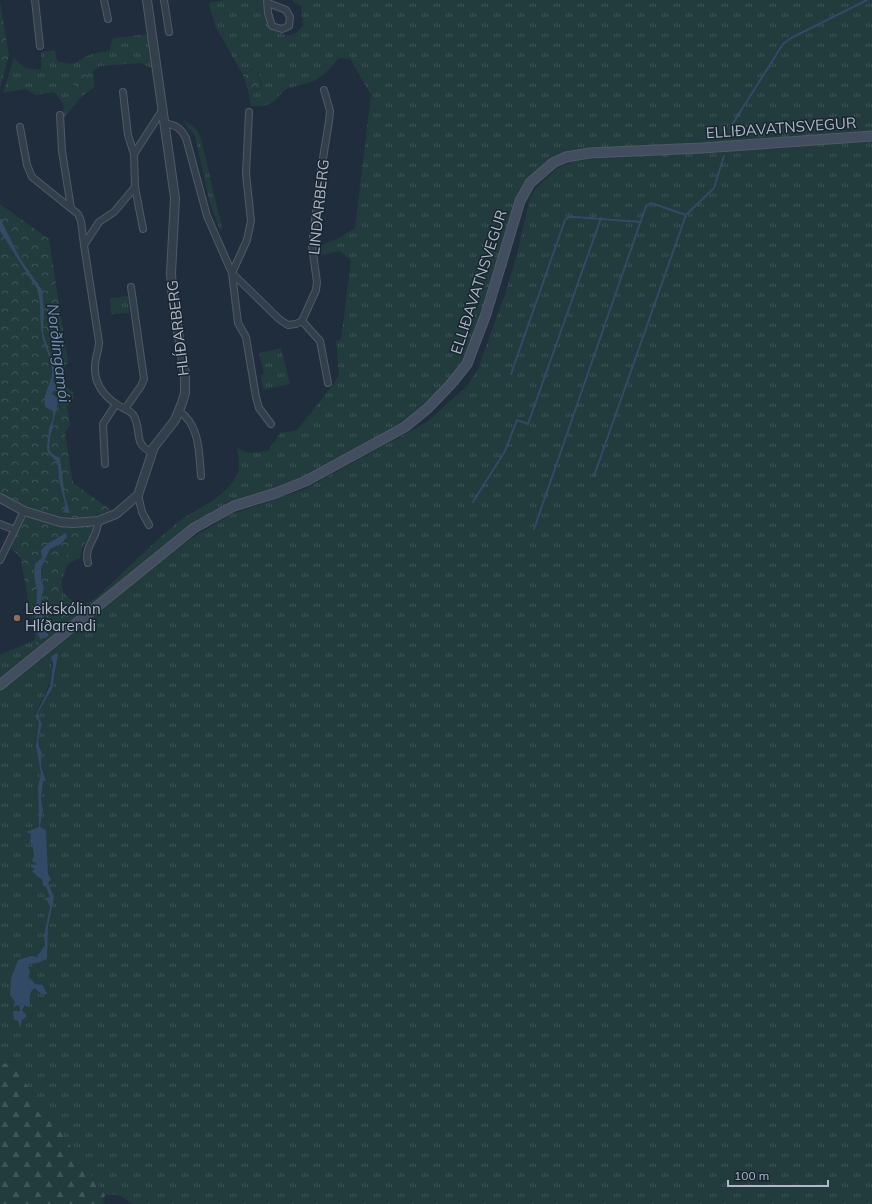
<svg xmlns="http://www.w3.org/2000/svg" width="872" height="1204" viewBox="0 0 872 1204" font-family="Mulish,sans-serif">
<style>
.grass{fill:url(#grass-tufts);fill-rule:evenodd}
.forest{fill:url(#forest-firs)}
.park{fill:url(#park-crowns)}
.water{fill:#324a65}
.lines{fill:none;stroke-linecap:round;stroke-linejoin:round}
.stream{stroke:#324a65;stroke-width:2}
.minor-casing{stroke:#4f5a66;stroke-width:8}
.tertiary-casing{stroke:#4f5a66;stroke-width:10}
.secondary-casing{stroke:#4f5a66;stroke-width:11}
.minor{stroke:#343f4c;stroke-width:6}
.tertiary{stroke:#343f4c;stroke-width:8}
.secondary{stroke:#424e5f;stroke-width:9}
.education-dot{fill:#8d6e63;stroke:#192430;stroke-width:1.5}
.labels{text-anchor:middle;stroke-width:3;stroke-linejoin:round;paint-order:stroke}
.street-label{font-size:15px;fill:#afbac8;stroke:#192430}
.poi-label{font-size:15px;fill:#afbac8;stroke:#192430;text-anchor:start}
.water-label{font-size:16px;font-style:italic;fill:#7492b2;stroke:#192430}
</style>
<defs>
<pattern id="grass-tufts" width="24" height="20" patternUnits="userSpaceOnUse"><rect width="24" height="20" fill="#223b3d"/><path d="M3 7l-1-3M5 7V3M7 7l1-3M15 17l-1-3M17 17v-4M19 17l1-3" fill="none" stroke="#405558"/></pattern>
<pattern id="forest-firs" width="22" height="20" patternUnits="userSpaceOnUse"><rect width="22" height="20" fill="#223b3d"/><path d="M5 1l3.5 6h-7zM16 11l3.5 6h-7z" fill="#405558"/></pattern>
<pattern id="park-crowns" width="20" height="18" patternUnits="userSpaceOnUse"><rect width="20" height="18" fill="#223b3d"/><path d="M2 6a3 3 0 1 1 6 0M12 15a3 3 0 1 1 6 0" fill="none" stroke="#405558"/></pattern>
</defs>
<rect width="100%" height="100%" fill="#202d3c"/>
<!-- grass -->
<g class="grass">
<path d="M223 0H265L270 27C284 35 292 41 303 25L301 6 291 0H872V133L569 155 527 189 508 262 473 364 461 382 437 405 316 476 214 516 0 680V655C11 648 28 646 36 638L24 561 11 547 25 516H30L81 526H95L94 533 82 549 80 558 69 563C65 571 61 579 62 587 63 597 78 606 87 603 90 602 93 599 96 598 123 573 149 546 177 523 197 507 224 500 237 475 241 468 238 456 237 448L249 453 268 451 280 433 297 430 336 381 339 374 336 341 341 339 351 261 340 251 321 255V245L337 239 355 228 371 95 350 59 339 58 327 72 314 81 286 89 273 102 264 106H251L248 91 260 89 262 86 258 71 252 69 243 75 215 26 209 3Z"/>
<path d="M149 34 153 69 141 63 100 66 93 71 95 87 80 98 64 118 63 103 54 92 35 95 26 89 3 93 14 58 25 68 41 70V52L55 50 57 61C81 67 73 61 90 55 96 52 103 52 109 51L113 38Z"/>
<polygon points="184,120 196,129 201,138 222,228 221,232 210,204 195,136 187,127"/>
<path d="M872 138V1204H131C123 1196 117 1193 105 1195L11 1062 0 1065V690L55 645 190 539 232 514 305 489 381 447 410 432 428 421 467 386 478 369 505 294 518 250 529 201 535 189 557 168 572 162 590 159ZM56 653V667L52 689 37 714 42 724C40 734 35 744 42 752L41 766 46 781H43L41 800 43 810 40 827 43 828 36 829 39 827 38 786 41 774 36 746 39 722 35 714C45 693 55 681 51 657Z"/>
<polygon points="128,296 129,313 111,314 110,298"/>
<polygon points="281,348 290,384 264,390 260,375 264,374 259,353"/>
</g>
<!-- forest -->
<polygon class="forest" points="11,1062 105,1195 103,1201 105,1204 0,1204 0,1065"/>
<!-- park -->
<g class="park">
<polygon points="0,1 9,55 0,88"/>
<polygon points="256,68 262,88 248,91 243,75"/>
<polygon points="87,74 89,82 85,94 79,96 71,93 74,85 74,75"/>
<polygon points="0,204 49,239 68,362 62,371 64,385 73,392 74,398 67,407 70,425 65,432 73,483 111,510 90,517 92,532 81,548 72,549 58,568 67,627 37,648 20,555 11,550 30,510 0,494"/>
</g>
<!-- water -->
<g class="water">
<path d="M0 218 21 260 42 290 44 311 43 333 53 363 55 373 53 381 56 385V390L51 393 59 399C57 407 47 445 50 451 51 455 57 456 60 458L65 497 70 513 61 512 64 511 65 504 59 480 58 463 48 453 47 448 49 428 53 419V411L45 407C42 392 51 387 52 373 53 362 44 347 42 335 39 320 42 305 37 289L0 231Z"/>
<polygon points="66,533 67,537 61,544 50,549 41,568 41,580 44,587 41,599 44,617 42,624 48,637 40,639 35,627 37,592 34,575 35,564 42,558 41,550 47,544"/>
<path d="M56 653 58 654 52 689 37 714 42 724C40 734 35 744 42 752L41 766 46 781H43L41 800 43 810 40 827 46 830 48 874 51 879 48 883 54 897 48 926 47 959 38 963 29 964 28 967 30 971 29 978 31 979 35 984 43 985 47 994H42L34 988C28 994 30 1001 30 1007L25 1005 22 1010 27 1016 22 1020 20 1028 18 1021 14 1020 13 1011H20V1008L18 1005 13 1007 15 1002 10 995 11 978 18 960 31 956 37 957 45 945 44 935 50 907 47 900 42 899 50 897 46 887 43 886 42 879 38 877 32 871 35 869 31 867 32 864 37 865 36 863 32 861 34 855 32 844 30 843 31 834 26 832 39 827 38 786 41 774 36 746 39 722 35 716 50 686 53 664 51 657Z"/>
</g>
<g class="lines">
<!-- stream -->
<g class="stream">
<polyline points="730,128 783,44 791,38 867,0"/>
<polyline points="511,374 565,220 569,217 575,217 641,222"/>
<polyline points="594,476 686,215 714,188 724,156"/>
<polyline points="473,502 505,451 517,420 528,424 601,218"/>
<polyline points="534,529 646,206 651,203 686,215"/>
</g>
<!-- minor casing -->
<g class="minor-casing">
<g id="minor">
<polyline points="35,0 40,46"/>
<polyline points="104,0 108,19"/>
<polyline points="164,0 169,32"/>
<polyline points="267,0 268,13 272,26 282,29 289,26 290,17 286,10 268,3"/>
<polyline points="123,92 128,135 134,154"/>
<polyline points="249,112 246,174 251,221 247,240 232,273 238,323 246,337 256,397 259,408 271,424"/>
<polyline points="60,115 62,151 71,208"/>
<path d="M166 124C177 125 181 129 186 138L207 216 232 273 279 319 288 325 296 324 302 321 316 290 317 282 312 246 320 177 329 121 330 111 324 90"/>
<polyline points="20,127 27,165 32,177 78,214 81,221 84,245"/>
<polyline points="135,187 143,229"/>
<polyline points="302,321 320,341 328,383"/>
<polyline points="125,409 141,386 144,379 131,287"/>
<path d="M179 411C200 425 199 453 201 476"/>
<path d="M152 452C133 445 142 431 134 416 131 410 122 408 116 404 103 395 94 383 95 366 95 358 99 350 99 342L84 245 99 222 114 212 135 187 134 154 163 109"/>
<polyline points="105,464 103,424 116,404"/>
<polyline points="138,495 142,512 149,525"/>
<polyline points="0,524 15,530"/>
<polyline points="0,560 24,511"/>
<path d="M88 563C83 546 99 537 98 521"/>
</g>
</g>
<!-- tertiary casing -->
<g class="tertiary-casing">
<polyline id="tertiary" points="0,498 24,511 60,522 73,523 98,521 116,514 138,495 154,447 175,420 182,403 185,393 185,373 173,302 171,273 175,198 147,0"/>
</g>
<!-- secondary casing -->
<g class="secondary-casing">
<polyline id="secondary" points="0,685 194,528 234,506 276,493 306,481 405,427 428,408 450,385 467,364 486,314 520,201 530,183 553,163 566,157 590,153 702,148 872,136"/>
</g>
<!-- minor -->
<use href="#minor" class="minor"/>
<!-- tertiary -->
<use href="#tertiary" class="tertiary"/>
<!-- secondary -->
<use href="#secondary" class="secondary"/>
</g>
<!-- markers -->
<circle class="education-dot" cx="17" cy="618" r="4"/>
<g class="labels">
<!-- street labels -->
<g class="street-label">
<text transform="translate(781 128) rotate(-4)" y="5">ELLIÐAVATNSVEGUR</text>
<text transform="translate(319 207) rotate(-84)" y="5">LINDARBERG</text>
<text transform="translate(479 282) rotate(-72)" y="5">ELLIÐAVATNSVEGUR</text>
<text transform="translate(178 328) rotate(-97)" y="5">HLÍÐARBERG</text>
</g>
<!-- poi labels -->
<g class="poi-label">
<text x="25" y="614">Leikskólinn<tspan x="25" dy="17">Hlíðarendi</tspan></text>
</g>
<!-- water labels -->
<g class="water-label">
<text transform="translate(59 353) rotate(83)" y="6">Norðlingamói</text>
</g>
</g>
<!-- scale -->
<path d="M728 1180v6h100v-6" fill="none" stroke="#afbac8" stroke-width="2"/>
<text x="734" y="1180" font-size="12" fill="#afbac8" stroke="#192430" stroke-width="3" paint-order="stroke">100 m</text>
</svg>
